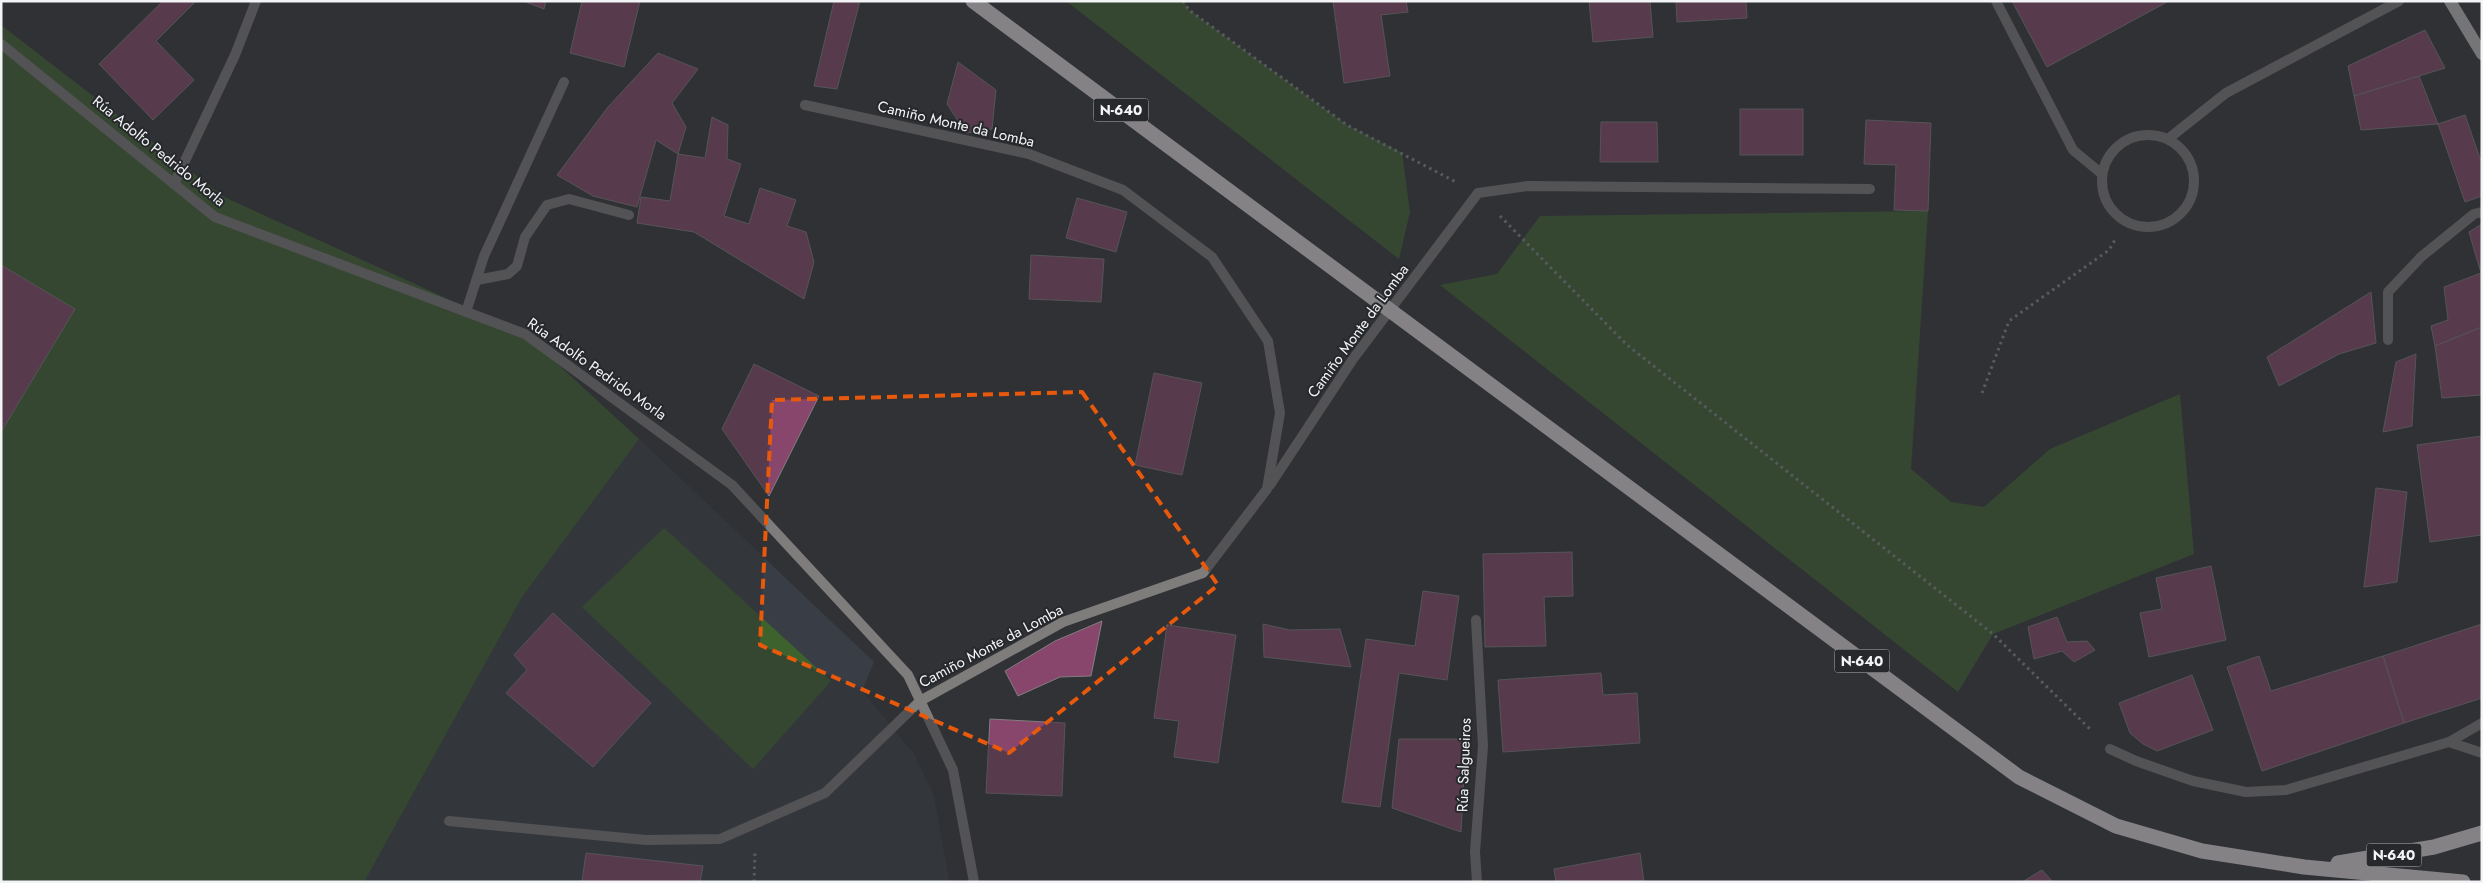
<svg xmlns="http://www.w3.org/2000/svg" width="2483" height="883" viewBox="0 0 2483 883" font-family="Jost,sans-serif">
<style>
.built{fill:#393e46}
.green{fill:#3d622e}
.building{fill:#89466c;stroke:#827e80}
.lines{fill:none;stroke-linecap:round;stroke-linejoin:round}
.path{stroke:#8a8c8f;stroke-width:3;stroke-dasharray:2.5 4;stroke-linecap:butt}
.lane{stroke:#7f7c7c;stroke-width:10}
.street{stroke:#7f7c7c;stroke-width:10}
.primary{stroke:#cbc7c7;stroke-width:12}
.highway{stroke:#eae4e4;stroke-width:15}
.marked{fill:none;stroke:#e8590c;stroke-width:4;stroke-dasharray:10 6;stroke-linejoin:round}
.labels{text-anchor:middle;stroke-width:4;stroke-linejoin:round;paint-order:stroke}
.shield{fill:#26282b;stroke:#b5b7b9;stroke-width:1}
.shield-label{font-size:14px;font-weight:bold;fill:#f2f4f6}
.street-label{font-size:15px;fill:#f2f4f6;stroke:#26282b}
</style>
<rect width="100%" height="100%" fill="#303235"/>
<!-- built -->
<polygon class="built" points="639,439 874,662 862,691 914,754 934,796 949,882 364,882 522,597"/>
<!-- green -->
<g class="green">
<polygon points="1066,1 1184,1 1189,10 1347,125 1402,153 1410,212 1399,259"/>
<polygon points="1,25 224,197 525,334 639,439 522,597 364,882 1,882"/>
<polygon points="1928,211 1911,469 1951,502 1984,507 2050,449 2180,394 2194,554 1993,634 1958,692 1440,285 1497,274 1540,216"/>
<polygon points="664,528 831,681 753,769 582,607"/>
</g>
<!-- building -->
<g class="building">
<polygon points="163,1 196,1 156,41 194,80 153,120 99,64"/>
<polygon points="523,1 546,1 544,9"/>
<polygon points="582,1 640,1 624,67 570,53"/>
<polygon points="834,1 860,1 837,89 814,86"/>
<polygon points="1333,1 1406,1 1408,12 1381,15 1390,76 1344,83"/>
<polygon points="1589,1 1650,1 1653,37 1593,42"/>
<polygon points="1676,1 1746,1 1747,18 1677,22"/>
<polygon points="2012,1 2166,1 2167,2 2047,67"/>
<polygon points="2425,30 2445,68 2354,96 2348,66"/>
<polygon points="658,53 698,69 672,103 686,127 678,154 656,140 637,207 593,196 557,175 608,107"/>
<polygon points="958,62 996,90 992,129 966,133 947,104"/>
<polygon points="2419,76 2438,124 2361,130 2354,96"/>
<rect x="1740" y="109" width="63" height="46"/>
<polygon points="2465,115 2482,164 2482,196 2465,202 2438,124"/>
<polygon points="712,117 728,125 727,159 741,164 724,216 749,224 760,188 796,200 787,226 806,232 814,262 804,299 694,232 637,223 641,197 670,201 678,154 705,158"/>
<polygon points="1866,120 1931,123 1928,211 1894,210 1896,165 1864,164"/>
<polygon points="1601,122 1657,122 1658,162 1600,162"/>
<polygon points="1077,198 1127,212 1116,252 1066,238"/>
<polygon points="2482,224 2482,273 2481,273 2469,232"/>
<polygon points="1031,255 1104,259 1101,302 1029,299"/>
<polygon points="1,265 75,309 1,432"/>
<polygon points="2481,273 2482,327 2435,346 2431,326 2448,320 2444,287"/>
<polygon points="2371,292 2376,343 2339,354 2279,386 2267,357"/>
<polygon points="2482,327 2482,395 2442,398 2435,346"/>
<polygon points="2416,354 2412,426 2383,432 2396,362"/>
<polygon points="754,364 819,396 769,496 722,429"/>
<polygon points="1154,373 1202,383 1182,475 1135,465"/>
<polygon points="2482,436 2482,535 2430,542 2417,445"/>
<polygon points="2376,488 2407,492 2397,582 2364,587"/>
<polygon points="1572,552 1573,596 1544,597 1546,646 1485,647 1483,554"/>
<polygon points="2211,566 2226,640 2149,657 2140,613 2162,609 2156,578"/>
<polygon points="1423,591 1459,596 1447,680 1399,673 1380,807 1342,802 1366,639 1415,646"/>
<polygon points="553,613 651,703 593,767 506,693 527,670 514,655"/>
<polygon points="2057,617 2067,642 2087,641 2095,650 2074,662 2062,651 2034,659 2028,627"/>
<polygon points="1102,621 1091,676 1060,677 1018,696 1005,671 1055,641"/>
<polygon points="1263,624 1290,630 1340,629 1351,667 1264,657"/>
<polygon points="2482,624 2482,698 2404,723 2383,656"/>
<polygon points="1167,625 1236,635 1218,763 1174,757 1179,721 1154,718"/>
<polygon points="2259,656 2271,691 2383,656 2404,723 2262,771 2227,667"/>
<polygon points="1601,673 1603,695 1637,693 1640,743 1503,752 1498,680"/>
<polygon points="2192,675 2213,730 2157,751 2143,744 2130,733 2119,703"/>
<polygon points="990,719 1065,723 1062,796 986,793"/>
<polygon points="1399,739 1466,739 1461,832 1392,808"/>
<polygon points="586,853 703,866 700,882 582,882"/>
<polygon points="1640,853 1644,882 1556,882 1554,869"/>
<polygon points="2042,870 2053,882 2022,882"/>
</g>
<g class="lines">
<!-- path -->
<g class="path">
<polyline points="1183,1 1189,10 1347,125 1456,182"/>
<polyline points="1500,216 1627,345 1993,634 2092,731"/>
<polyline points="1982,393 2009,321 2109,250 2115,240"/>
<polyline points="754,882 755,851"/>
</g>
<!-- lane -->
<g class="lane">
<polyline points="1996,1 2073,150 2102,174"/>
<circle cx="2148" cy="181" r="46"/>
<polyline points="2168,139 2226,93 2399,1"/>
<polyline points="174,184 235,55 256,1"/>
<polyline points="1478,193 1528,186 1870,189"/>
<polyline points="477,280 508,274 517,266 525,237 547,205 569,199 629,215"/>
<polyline points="466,312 484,256 564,82"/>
<polyline points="2388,340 2388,292 2421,257 2474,214 2482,212"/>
<polyline points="2449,742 2482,723"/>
<polyline points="2110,749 2136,761 2193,781 2246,792 2286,790 2449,742 2482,753"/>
<polyline points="449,821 646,840 720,839 825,793 920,701"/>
</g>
<!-- street -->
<g class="street">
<polyline points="1,44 215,217 525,334 732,485 908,675 953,770 974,882"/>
<polyline points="805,105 1029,154 1123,190 1212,257 1268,341 1280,413 1267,489 1203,573 1063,622 920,701"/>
<polyline points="1270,485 1353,359 1478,193"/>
<polyline points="1476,620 1483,746 1475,852 1477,882"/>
</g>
<!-- primary -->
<polyline class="primary" points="2450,1 2482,54"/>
<!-- highway -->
<g class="highway">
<polyline points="973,1 2019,777 2116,826 2202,851 2304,867 2463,882"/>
<polyline points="2338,863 2434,847 2482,833"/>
</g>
</g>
<!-- marked area -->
<path d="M0 0H2483V883H0ZM1082 392 1218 585 1009 753 760 645 772 400Z" fill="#303235" fill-opacity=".55" fill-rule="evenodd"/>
<path class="marked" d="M1082 392 1218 585 1009 753 760 645 772 400Z"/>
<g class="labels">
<!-- shield labels -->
<g class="shield">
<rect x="1093.5" y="98.5" width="55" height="23" rx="4"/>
<rect x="1834.5" y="649.5" width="55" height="23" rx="4"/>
<rect x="2366.5" y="843.5" width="55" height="23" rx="4"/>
</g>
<g class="shield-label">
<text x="1121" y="115">N-640</text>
<text x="1862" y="666">N-640</text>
<text x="2394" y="860">N-640</text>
</g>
<!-- street labels -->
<g class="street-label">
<text transform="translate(956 124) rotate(13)" y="5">Camiño Monte da Lomba</text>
<text transform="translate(159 151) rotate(39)" y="5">Rúa Adolfo Pedrido Morla</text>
<text transform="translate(1358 331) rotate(-54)" y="5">Camiño Monte da Lomba</text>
<text transform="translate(597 369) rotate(35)" y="5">Rúa Adolfo Pedrido Morla</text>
<text transform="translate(991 646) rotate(-28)" y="5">Camiño Monte da Lomba</text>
<text transform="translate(1464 765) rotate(-88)" y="5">Rúa Salgueiros</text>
</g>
</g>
<!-- border -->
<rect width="2483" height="883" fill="none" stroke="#f2f4f6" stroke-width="5"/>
</svg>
